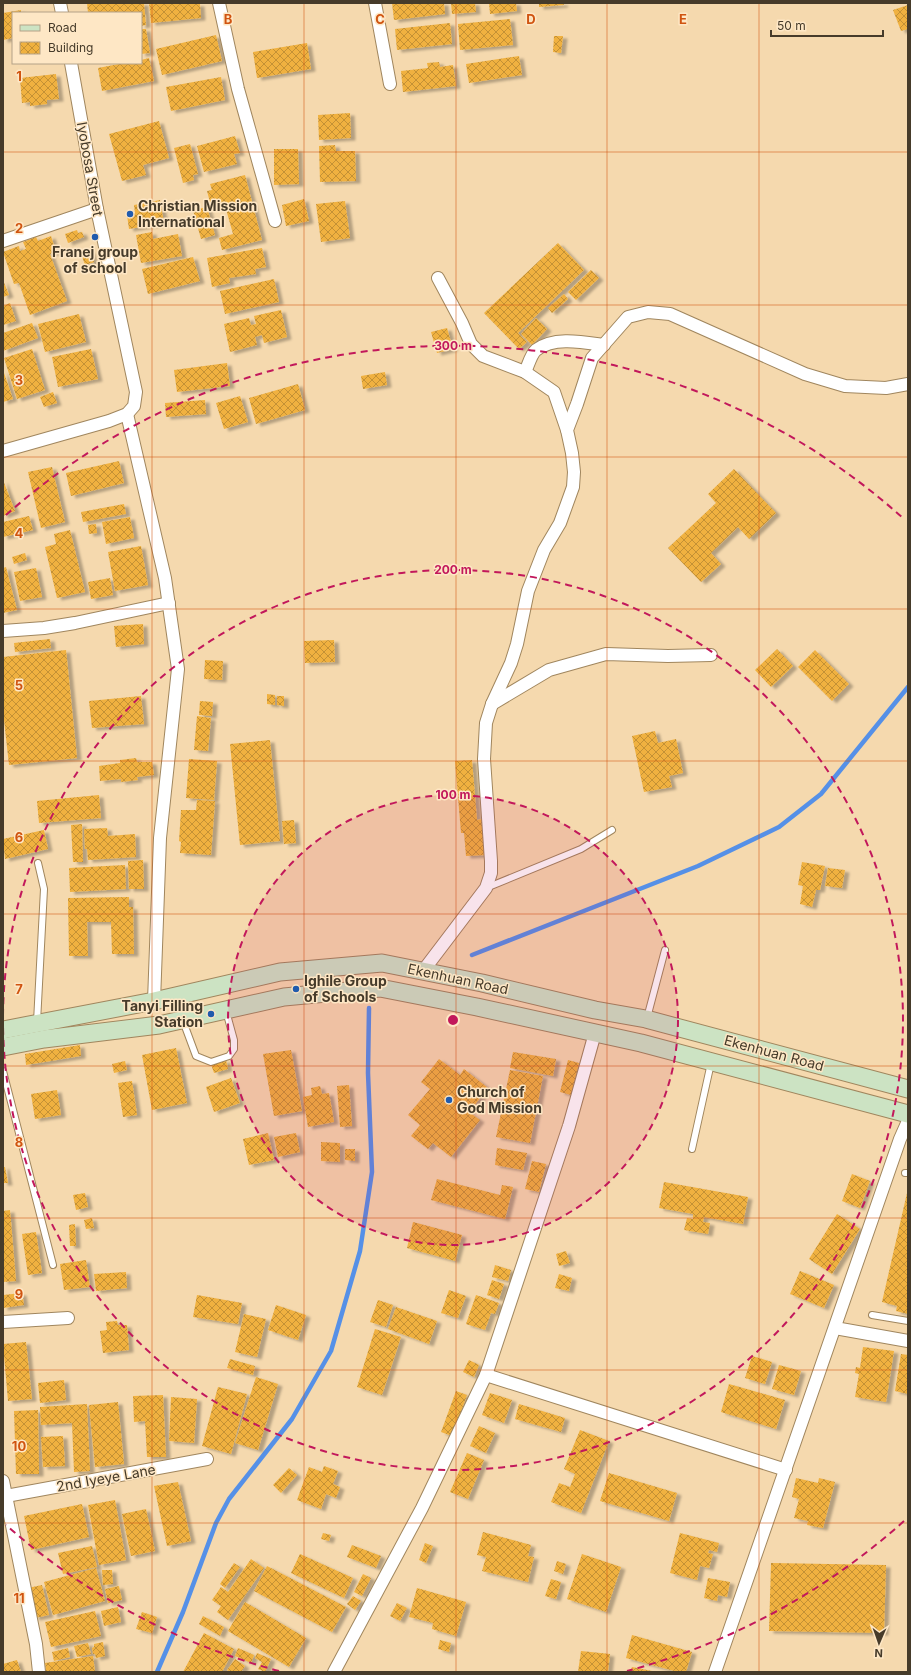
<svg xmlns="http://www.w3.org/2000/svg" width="911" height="1675" viewBox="0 0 911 1675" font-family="Inter,sans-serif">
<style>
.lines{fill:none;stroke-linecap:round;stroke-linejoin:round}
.stream{stroke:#5590e7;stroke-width:4.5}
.building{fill:url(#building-cross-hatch);filter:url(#shadow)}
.lane-casing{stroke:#a0865e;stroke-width:8}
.street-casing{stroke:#a0865e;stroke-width:14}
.secondary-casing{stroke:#a0865e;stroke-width:19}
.lane{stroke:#fff;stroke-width:6}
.street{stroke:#fff;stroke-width:12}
.secondary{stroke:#cce3c3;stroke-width:17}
.grid{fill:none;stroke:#d05410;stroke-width:1;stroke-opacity:0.55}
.ring{fill:none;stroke:#c2185b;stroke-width:2;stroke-dasharray:7 5}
.poi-dot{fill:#215bad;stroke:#fee7c5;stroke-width:1.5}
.labels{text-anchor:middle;stroke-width:3;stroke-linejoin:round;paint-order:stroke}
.street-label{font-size:14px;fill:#463b2a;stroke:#fee7c5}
.poi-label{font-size:14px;font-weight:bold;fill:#463b2a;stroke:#fee7c5;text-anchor:start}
.grid-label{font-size:13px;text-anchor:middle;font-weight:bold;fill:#d05410;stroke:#fee7c5;stroke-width:3;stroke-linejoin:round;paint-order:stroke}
.centre{fill:#c2185b;stroke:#fee7c5;stroke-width:2}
.ring-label{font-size:12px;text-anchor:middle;font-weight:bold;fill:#c2185b;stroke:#fee7c5;stroke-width:3;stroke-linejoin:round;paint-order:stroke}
</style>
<defs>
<pattern id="building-cross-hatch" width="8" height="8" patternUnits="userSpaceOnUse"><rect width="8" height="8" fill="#f0b13f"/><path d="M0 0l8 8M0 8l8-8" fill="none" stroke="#c49135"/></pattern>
<filter id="shadow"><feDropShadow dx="4.5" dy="2.5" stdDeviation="1" flood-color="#0004"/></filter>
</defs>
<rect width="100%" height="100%" fill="#f5d9ae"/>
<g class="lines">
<!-- stream -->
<g class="stream">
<polyline points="472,955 698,866 779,827 821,794 908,687"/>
<polyline points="157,1672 183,1612 216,1523 229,1499 292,1419 331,1351 360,1251 372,1172 368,1073 369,1008"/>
</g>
</g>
<!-- building -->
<g class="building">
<polygon points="87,3 144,3 146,25 141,26 141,13 88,13"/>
<polygon points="149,3 200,4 201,18 151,23"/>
<polygon points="392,3 444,3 445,14 394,20"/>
<polygon points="451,3 475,3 476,12 452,14"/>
<polygon points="489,3 516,3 517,11 490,14"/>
<polygon points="539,3 563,3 564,5 539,7"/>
<polygon points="908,5 908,29 901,31 893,10"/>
<polygon points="21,10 21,13 13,13 13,38 3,40 3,13"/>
<polygon points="510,19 513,45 460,50 458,24"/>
<polygon points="450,23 452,44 397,50 395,29"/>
<polygon points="141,29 146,29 150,53 141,54"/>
<polygon points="216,35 222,61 162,75 156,49"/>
<polygon points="554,36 563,36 561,53 553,52"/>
<polygon points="307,43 311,69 257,78 253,52"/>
<polygon points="519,56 522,75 469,83 466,64"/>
<polygon points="149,58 154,81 102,91 98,68 124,63 141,63 141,60"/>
<polygon points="439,62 440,67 453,65 456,86 403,92 401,71 428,68 427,63"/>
<polygon points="56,74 59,99 47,100 47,104 30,106 30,102 22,103 20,78"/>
<polygon points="221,77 225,100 171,111 166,87"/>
<polygon points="350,113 351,138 319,140 318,115"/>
<polygon points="159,121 169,158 143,165 146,175 122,181 109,134"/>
<polygon points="235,136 240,153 234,154 237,164 204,172 197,146"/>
<polygon points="190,144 198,174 193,175 194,180 183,183 174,148"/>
<polygon points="335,145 336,151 355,151 356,181 320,182 319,146"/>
<polygon points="274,149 298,149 299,184 274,185"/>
<polygon points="245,175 262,240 222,250 219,238 233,234 224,202 211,206 207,191 212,190 210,184"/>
<polygon points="304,199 309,221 286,226 282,205"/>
<polygon points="160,200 164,223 129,229 127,215 135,213 134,205"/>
<polygon points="345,201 350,238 321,242 316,204"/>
<polygon points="207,207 215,235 201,239 193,210"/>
<polygon points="77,230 78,233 82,232 84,237 68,243 65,234"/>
<polygon points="152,232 153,239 178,234 182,256 141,263 136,235"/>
<polygon points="51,236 56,252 50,254 67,301 30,315 19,283 14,284 3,252 19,246 20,251 26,249 23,242 36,237 38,241"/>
<polygon points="558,243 584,270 518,333 527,342 519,349 484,313"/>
<polygon points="262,248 266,267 255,269 256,274 229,278 230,283 212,287 207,258"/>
<polygon points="90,250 94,262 85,265 81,253"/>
<polygon points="193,257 200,281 148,294 142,269"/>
<polygon points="591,270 599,278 576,300 568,292"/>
<polygon points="274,279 279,302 225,314 220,291"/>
<polygon points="3,280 9,295 3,297"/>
<polygon points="564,294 568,299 552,313 548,308"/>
<polygon points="10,303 16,321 3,325 3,306"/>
<polygon points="281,310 287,337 264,343 262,335 255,337 257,345 230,352 224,324 249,318 251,325 256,324 254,316"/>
<polygon points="79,314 86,342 45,352 38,324"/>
<polygon points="536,318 547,329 532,345 521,334"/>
<polygon points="32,323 38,338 3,351 3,333"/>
<polygon points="447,328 453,349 437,353 431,332"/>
<polygon points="32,349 45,390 17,399 4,358"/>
<polygon points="91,349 98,379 58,387 52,357"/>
<polygon points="227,363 230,386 177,392 174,370"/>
<polygon points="3,370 13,399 3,402"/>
<polygon points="385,372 387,385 363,389 361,376"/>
<polygon points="298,384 305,410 256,424 249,398"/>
<polygon points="53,392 57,403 44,407 40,397"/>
<polygon points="240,396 248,422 224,429 216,403"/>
<polygon points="205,400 206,414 166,417 165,403"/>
<polygon points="119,461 124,483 71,496 66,473"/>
<polygon points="52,467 65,522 41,528 28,472"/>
<polygon points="734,469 776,513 749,539 738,527 711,553 721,564 701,582 668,548 716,503 708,494"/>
<polygon points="3,480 15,511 3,516"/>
<polygon points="124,504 126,514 83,522 81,512"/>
<polygon points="29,516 33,530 3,537 3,522"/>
<polygon points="130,517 134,538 106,544 102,522"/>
<polygon points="96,524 97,533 89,534 88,525"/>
<polygon points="70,530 85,592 57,598 45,547 56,544 54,534"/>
<polygon points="141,546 148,585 115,591 108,552"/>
<polygon points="25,553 27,560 14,564 12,557"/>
<polygon points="6,567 17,610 3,613 3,568"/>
<polygon points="36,568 42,597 20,601 14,572"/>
<polygon points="110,578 113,595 91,599 88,582"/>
<polygon points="143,624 144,644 116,647 114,626"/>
<polygon points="50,639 51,648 15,652 14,643"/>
<polygon points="334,640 335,662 305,663 304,641"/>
<polygon points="777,649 793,666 771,687 755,670"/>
<polygon points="66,650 77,758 9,765 3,711 3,657"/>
<polygon points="815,650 849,684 832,701 798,667"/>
<polygon points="205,660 223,661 222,680 204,679"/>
<polygon points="267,694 275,695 275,705 267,704"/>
<polygon points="141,696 144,724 92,728 89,701"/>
<polygon points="277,696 284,696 284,706 277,705"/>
<polygon points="200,701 213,702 212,716 199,715"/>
<polygon points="197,716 211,718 208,751 194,750"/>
<polygon points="655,731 658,743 676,739 683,773 669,776 672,787 644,792 632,736"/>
<polygon points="270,740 280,841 240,845 230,744"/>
<polygon points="136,758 137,762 152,762 154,775 137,777 138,780 121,782 121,779 100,781 99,766 120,763 120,760"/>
<polygon points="189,759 217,761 214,800 186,798"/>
<polygon points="472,760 477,820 483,819 486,855 466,856 464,833 461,833 455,761"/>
<polygon points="99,795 101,818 39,823 37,801"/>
<polygon points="197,800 215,801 211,855 180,853 181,842 179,841 181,810 196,810"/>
<polygon points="294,820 296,843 284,844 282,821"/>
<polygon points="82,824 83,862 73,862 71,825"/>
<polygon points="107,828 108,836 135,834 136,857 88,860 87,849 85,849 84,829"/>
<polygon points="44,830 48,849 5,859 3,839"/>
<polygon points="143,860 144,889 129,889 128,861"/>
<polygon points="802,862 825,866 820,890 816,890 812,907 800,904 803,886 798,885"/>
<polygon points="125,865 126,889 70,892 69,868"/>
<polygon points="828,868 845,870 842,888 825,886"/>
<polygon points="129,897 129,907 133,907 134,954 112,954 111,922 87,922 88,956 69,956 68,898"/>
<polygon points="80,1045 81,1056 26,1065 25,1054"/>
<polygon points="176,1048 187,1103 152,1110 142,1055"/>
<polygon points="291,1050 302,1111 274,1116 263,1054"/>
<polygon points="513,1052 556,1059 553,1076 510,1068"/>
<polygon points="439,1059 460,1075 464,1069 488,1088 469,1112 480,1120 451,1157 433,1143 428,1149 411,1136 420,1125 408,1115 430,1089 421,1082"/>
<polygon points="226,1060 228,1069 214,1073 211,1064"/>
<polygon points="568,1060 579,1063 571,1095 560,1092"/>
<polygon points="125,1061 127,1070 114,1073 112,1064"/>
<polygon points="510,1070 543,1076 530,1143 496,1137"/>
<polygon points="231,1078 240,1103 214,1112 206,1087"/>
<polygon points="132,1081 137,1115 123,1117 118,1083"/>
<polygon points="349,1085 352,1126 340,1127 337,1086"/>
<polygon points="320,1086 322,1094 329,1093 334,1122 308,1127 303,1097 312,1095 311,1088"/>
<polygon points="57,1090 61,1115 35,1119 31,1094"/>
<polygon points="268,1133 274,1160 249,1165 243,1139"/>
<polygon points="296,1133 300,1152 278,1157 274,1137"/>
<polygon points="321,1142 340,1143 340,1162 321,1161"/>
<polygon points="497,1148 527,1153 523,1170 495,1165"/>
<polygon points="345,1149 355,1149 355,1161 345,1160"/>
<polygon points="532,1161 546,1164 539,1192 525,1189"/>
<polygon points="3,1167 5,1167 8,1183 3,1183"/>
<polygon points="852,1174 870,1181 860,1208 842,1201"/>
<polygon points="437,1179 500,1195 502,1185 513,1187 505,1219 431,1200"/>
<polygon points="664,1182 748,1197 743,1224 704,1217 703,1222 710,1223 708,1234 684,1230 687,1218 693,1219 693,1214 659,1208"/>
<polygon points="85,1193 88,1207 76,1210 73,1195"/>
<polygon points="907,1193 908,1193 908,1314 896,1311 897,1306 882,1302"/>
<polygon points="10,1210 16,1281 3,1282 3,1211"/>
<polygon points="837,1214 860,1229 832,1274 809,1259"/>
<polygon points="92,1218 94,1228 86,1229 84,1220"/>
<polygon points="413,1222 462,1235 455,1261 407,1248"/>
<polygon points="75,1224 76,1246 70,1246 69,1225"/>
<polygon points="36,1232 42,1273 28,1275 22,1234"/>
<polygon points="566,1251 570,1263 559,1266 556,1254"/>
<polygon points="86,1260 90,1287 64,1290 60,1264"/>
<polygon points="495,1265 511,1270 508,1281 492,1277"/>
<polygon points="800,1271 834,1285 824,1308 790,1294"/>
<polygon points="126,1272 127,1288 96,1291 94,1274"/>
<polygon points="559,1274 572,1278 569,1291 555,1288"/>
<polygon points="492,1280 504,1284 499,1299 487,1295"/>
<polygon points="449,1290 466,1296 458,1318 441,1313"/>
<polygon points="22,1293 24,1305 3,1308 3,1295"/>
<polygon points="197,1295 242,1303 238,1324 193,1317"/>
<polygon points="476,1295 499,1303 495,1314 491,1313 485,1330 466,1324"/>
<polygon points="378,1300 393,1305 386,1327 370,1322"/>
<polygon points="276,1305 306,1315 298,1340 268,1330"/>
<polygon points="396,1307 437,1321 429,1344 388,1329"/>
<polygon points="244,1314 266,1319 257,1357 235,1352"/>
<polygon points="117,1321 118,1325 127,1325 129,1350 103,1353 100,1331 107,1330 106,1322"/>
<polygon points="375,1329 401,1337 382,1395 357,1387"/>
<polygon points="26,1342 32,1399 8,1401 3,1344"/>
<polygon points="863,1347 894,1351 886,1402 855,1397 859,1374 855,1373 856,1367 860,1368"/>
<polygon points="901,1354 908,1355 908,1394 895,1391"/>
<polygon points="752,1356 772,1362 765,1384 745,1378"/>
<polygon points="230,1359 255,1366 253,1375 227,1368"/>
<polygon points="469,1360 479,1365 474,1377 463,1372"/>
<polygon points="779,1365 801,1371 794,1395 772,1389"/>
<polygon points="256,1377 278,1384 258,1450 235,1443"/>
<polygon points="64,1380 66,1400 40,1403 38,1383"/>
<polygon points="729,1384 785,1400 776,1429 721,1412"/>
<polygon points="218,1387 247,1394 231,1454 202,1446"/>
<polygon points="456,1391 467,1395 452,1436 441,1432"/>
<polygon points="490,1393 512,1400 504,1423 482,1415"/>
<polygon points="163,1395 166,1457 147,1457 145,1421 134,1422 133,1396"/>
<polygon points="171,1397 197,1399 194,1443 169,1441"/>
<polygon points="118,1402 124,1464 95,1467 89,1405"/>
<polygon points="87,1404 90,1471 74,1472 72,1423 41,1425 40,1407"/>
<polygon points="519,1404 565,1418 561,1432 515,1419"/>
<polygon points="38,1410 39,1474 16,1474 14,1411"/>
<polygon points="479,1426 495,1433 486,1453 470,1446"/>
<polygon points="580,1430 609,1441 581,1513 551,1502 559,1483 570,1487 575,1474 564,1469"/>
<polygon points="63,1436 65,1466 43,1467 41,1437"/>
<polygon points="467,1453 484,1460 468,1499 450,1492"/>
<polygon points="324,1466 338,1471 333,1484 340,1487 336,1498 326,1494 321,1509 297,1500 309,1467 322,1472"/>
<polygon points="289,1468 297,1475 281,1493 273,1485"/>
<polygon points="609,1473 677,1493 669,1521 600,1501"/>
<polygon points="796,1478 818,1483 819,1478 835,1482 823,1528 807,1525 808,1521 794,1518 799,1499 792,1497"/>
<polygon points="178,1482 191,1541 167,1546 154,1486"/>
<polygon points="115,1500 126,1560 99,1565 88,1505"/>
<polygon points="82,1504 89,1537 31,1550 24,1516"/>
<polygon points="146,1509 155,1551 131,1556 122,1514"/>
<polygon points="483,1532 531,1545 528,1556 534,1557 528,1582 482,1571 486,1557 477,1555"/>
<polygon points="323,1533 331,1535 329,1541 321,1539"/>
<polygon points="680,1533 719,1543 717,1552 709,1550 708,1553 713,1554 709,1568 700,1566 697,1580 670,1573"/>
<polygon points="425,1543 433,1546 426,1563 419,1560"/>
<polygon points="352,1545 381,1556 376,1568 347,1557"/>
<polygon points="92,1546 97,1567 63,1574 58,1553"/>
<polygon points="300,1554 353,1578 344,1598 291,1573"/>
<polygon points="582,1554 621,1567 606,1612 567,1599"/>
<polygon points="251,1559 264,1568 228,1620 217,1612 221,1606 212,1600 221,1587 228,1592"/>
<polygon points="557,1561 566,1564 563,1574 554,1571"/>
<polygon points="234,1563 240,1567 225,1588 220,1584"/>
<polygon points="771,1563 886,1565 884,1633 769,1631"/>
<polygon points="267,1566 346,1607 332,1632 254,1591"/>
<polygon points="96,1568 105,1601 53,1615 44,1582"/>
<polygon points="102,1570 112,1570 113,1584 103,1585"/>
<polygon points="363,1574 371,1578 362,1596 354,1592"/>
<polygon points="708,1578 730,1582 727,1597 718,1595 717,1601 704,1598"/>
<polygon points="551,1579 561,1582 556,1599 545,1596"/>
<polygon points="42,1585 49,1615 35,1618 28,1588"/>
<polygon points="119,1586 122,1600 108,1603 105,1589"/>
<polygon points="417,1588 466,1602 456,1636 432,1629 433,1623 409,1617"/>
<polygon points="353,1596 361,1601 355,1610 347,1604"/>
<polygon points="245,1602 306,1638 289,1667 228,1631"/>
<polygon points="397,1603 407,1608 400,1621 390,1616"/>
<polygon points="118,1607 121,1622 104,1626 101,1611"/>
<polygon points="95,1611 101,1636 51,1647 45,1622"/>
<polygon points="142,1612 157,1617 152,1633 136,1629"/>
<polygon points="203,1616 224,1627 220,1636 199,1624"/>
<polygon points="204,1633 234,1649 222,1672 183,1672"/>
<polygon points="632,1635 692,1652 686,1672 678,1672 626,1658"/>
<polygon points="440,1640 451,1643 449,1652 438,1649"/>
<polygon points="103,1642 105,1656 96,1658 95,1654 93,1654 92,1648 94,1647 94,1644"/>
<polygon points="88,1643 91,1654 77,1657 74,1646"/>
<polygon points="68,1648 70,1657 54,1661 52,1652"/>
<polygon points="238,1648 254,1655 251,1663 235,1656"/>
<polygon points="581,1651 610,1654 608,1672 578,1672"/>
<polygon points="257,1653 271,1659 265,1672 258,1669 262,1662 255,1658"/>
<polygon points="93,1656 95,1672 46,1672 45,1663"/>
<polygon points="235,1659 245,1666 241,1672 230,1672 227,1670"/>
<polygon points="17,1660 21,1672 3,1672 3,1664"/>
<polygon points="632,1667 652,1671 652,1672 630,1672"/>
</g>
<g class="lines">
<!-- lane casing -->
<g class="lane-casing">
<g id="lane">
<polyline points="486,888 581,849 612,830"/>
<polyline points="647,1018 665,950"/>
<polyline points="183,1021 196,1056 211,1062 229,1056 234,1049 234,1040 226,1011"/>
<polyline points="37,1022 44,889 38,863"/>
<polyline points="3,1071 53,1265"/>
<polyline points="692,1149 711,1063"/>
<polyline points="905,1173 908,1173"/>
<polyline points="872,1315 908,1321"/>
</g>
</g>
<!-- street casing -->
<g class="street-casing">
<g id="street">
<polyline points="60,3 62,13"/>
<polyline points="219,3 238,89 275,221"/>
<polyline points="375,3 390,84"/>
<polyline points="3,241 97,209"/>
<polyline points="438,278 462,323 471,344 483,356 525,372 554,392 567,430"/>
<path d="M525 372C528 366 531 354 536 350 554 336 583 342 604 345"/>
<polyline points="127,414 165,578 178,669 160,838 154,1001"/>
<polyline points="3,451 109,421 127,414 134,406 136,392 97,209 71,63"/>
<polyline points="3,631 44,628 75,623 169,603"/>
<polyline points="492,704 549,670 606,654 668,656 711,655"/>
<polyline points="423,971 486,888 491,873 491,861 484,759 486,723 492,704 511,663 517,644 528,591 544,550 560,523 573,487 574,472 572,453 567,430 577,404 592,358 628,317 648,312 670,314 805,374 845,386 886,388 908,384"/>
<polyline points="3,1322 68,1318"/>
<polyline points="835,1328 908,1341"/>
<polyline points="486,1375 786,1470"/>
<polyline points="3,1481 36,1644 39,1672"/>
<polyline points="6,1496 207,1459"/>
<polyline points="334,1672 422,1508 486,1375 569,1126 595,1033"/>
<polyline points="715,1672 900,1139 908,1121"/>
</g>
</g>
<!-- secondary casing -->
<g class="secondary-casing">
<g id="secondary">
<polyline points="3,1030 154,1001 280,972 382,963 482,983 595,1010 646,1019 908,1089"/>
<polyline points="3,1047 44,1039 159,1025 284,997 380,988 477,1007 641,1043 908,1114"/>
</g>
</g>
<!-- lane -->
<use href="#lane" class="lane"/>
<!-- street -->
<use href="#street" class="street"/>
<!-- secondary -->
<use href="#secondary" class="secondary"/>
</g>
<!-- grid -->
<path class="grid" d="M152 3V1672M304 3V1672M456 3V1672M607 3V1672M759 3V1672M3 152H908M3 305H908M3 457H908M3 609H908M3 761H908M3 914H908M3 1066H908M3 1218H908M3 1370H908M3 1523H908"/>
<!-- distance rings -->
<circle cx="453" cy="1020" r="225" fill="#c2185b" fill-opacity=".12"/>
<g class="ring">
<circle cx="453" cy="1020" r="225"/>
<path d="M3 1016A450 450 0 1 1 3 1024"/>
<path d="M904 1521A674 674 0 0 1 627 1671M279 1671A674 674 0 0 1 6 1525M6 515A674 674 0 0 1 904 519"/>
</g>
<!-- markers -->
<g class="poi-dot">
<circle cx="130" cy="214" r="4"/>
<circle cx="95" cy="237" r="4"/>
<circle cx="296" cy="989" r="4"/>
<circle cx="211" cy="1014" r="4"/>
<circle cx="449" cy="1100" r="4"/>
</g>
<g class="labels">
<!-- street labels -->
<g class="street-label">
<text transform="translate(90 169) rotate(80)" y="5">Iyobosa Street</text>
<text transform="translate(458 979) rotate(12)" y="5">Ekenhuan Road</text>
<text transform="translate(774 1053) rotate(15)" y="5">Ekenhuan Road</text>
<text transform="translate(106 1478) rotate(-10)" y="5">2nd Iyeye Lane</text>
</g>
<!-- poi labels -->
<g class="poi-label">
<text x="138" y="211">Christian Mission<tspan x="138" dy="16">International</tspan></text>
<text x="95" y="257" text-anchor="middle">Franej group<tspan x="95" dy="16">of school</tspan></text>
<text x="304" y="986">Ighile Group<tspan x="304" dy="16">of Schools</tspan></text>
<text x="203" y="1011" text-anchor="end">Tanyi Filling<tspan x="203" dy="16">Station</tspan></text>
<text x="457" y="1097">Church of<tspan x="457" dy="16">God Mission</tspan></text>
</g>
</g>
<g class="grid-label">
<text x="228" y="24">B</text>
<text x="380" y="24">C</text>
<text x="531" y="24">D</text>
<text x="683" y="24">E</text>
<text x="19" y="81">1</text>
<text x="19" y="233">2</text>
<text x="19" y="385">3</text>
<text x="19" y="538">4</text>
<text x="19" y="690">5</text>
<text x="19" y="842">6</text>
<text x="19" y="994">7</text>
<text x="19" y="1147">8</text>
<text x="19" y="1299">9</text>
<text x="19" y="1451">10</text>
<text x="19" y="1603">11</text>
</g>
<circle cx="453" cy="1020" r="6" class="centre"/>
<g class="ring-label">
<text x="453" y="350">300 m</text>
<text x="453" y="574">200 m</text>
<text x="453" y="799">100 m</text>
</g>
<!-- border -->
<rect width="911" height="1675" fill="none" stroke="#463b2a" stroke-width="8"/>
<!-- legend -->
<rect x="12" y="12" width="130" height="52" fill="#fee7c5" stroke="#b4a287"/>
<rect x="20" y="25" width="20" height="6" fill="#cce3c3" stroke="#b4a287"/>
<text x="48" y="32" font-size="12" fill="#463b2a">Road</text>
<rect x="20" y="42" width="20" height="12" fill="url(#building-cross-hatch)" stroke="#b4a287"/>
<text x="48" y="52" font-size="12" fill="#463b2a">Building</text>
<!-- north arrow -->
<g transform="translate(879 1643) rotate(182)" stroke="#fee7c5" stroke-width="3" paint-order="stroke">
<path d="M0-3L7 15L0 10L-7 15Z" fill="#463b2a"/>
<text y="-6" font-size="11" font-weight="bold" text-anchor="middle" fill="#463b2a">N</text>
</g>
<!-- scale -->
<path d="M771 30v6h112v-6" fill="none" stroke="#463b2a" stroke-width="2"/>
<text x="777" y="30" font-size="12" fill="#463b2a" stroke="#fee7c5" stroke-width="3" paint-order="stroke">50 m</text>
</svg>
